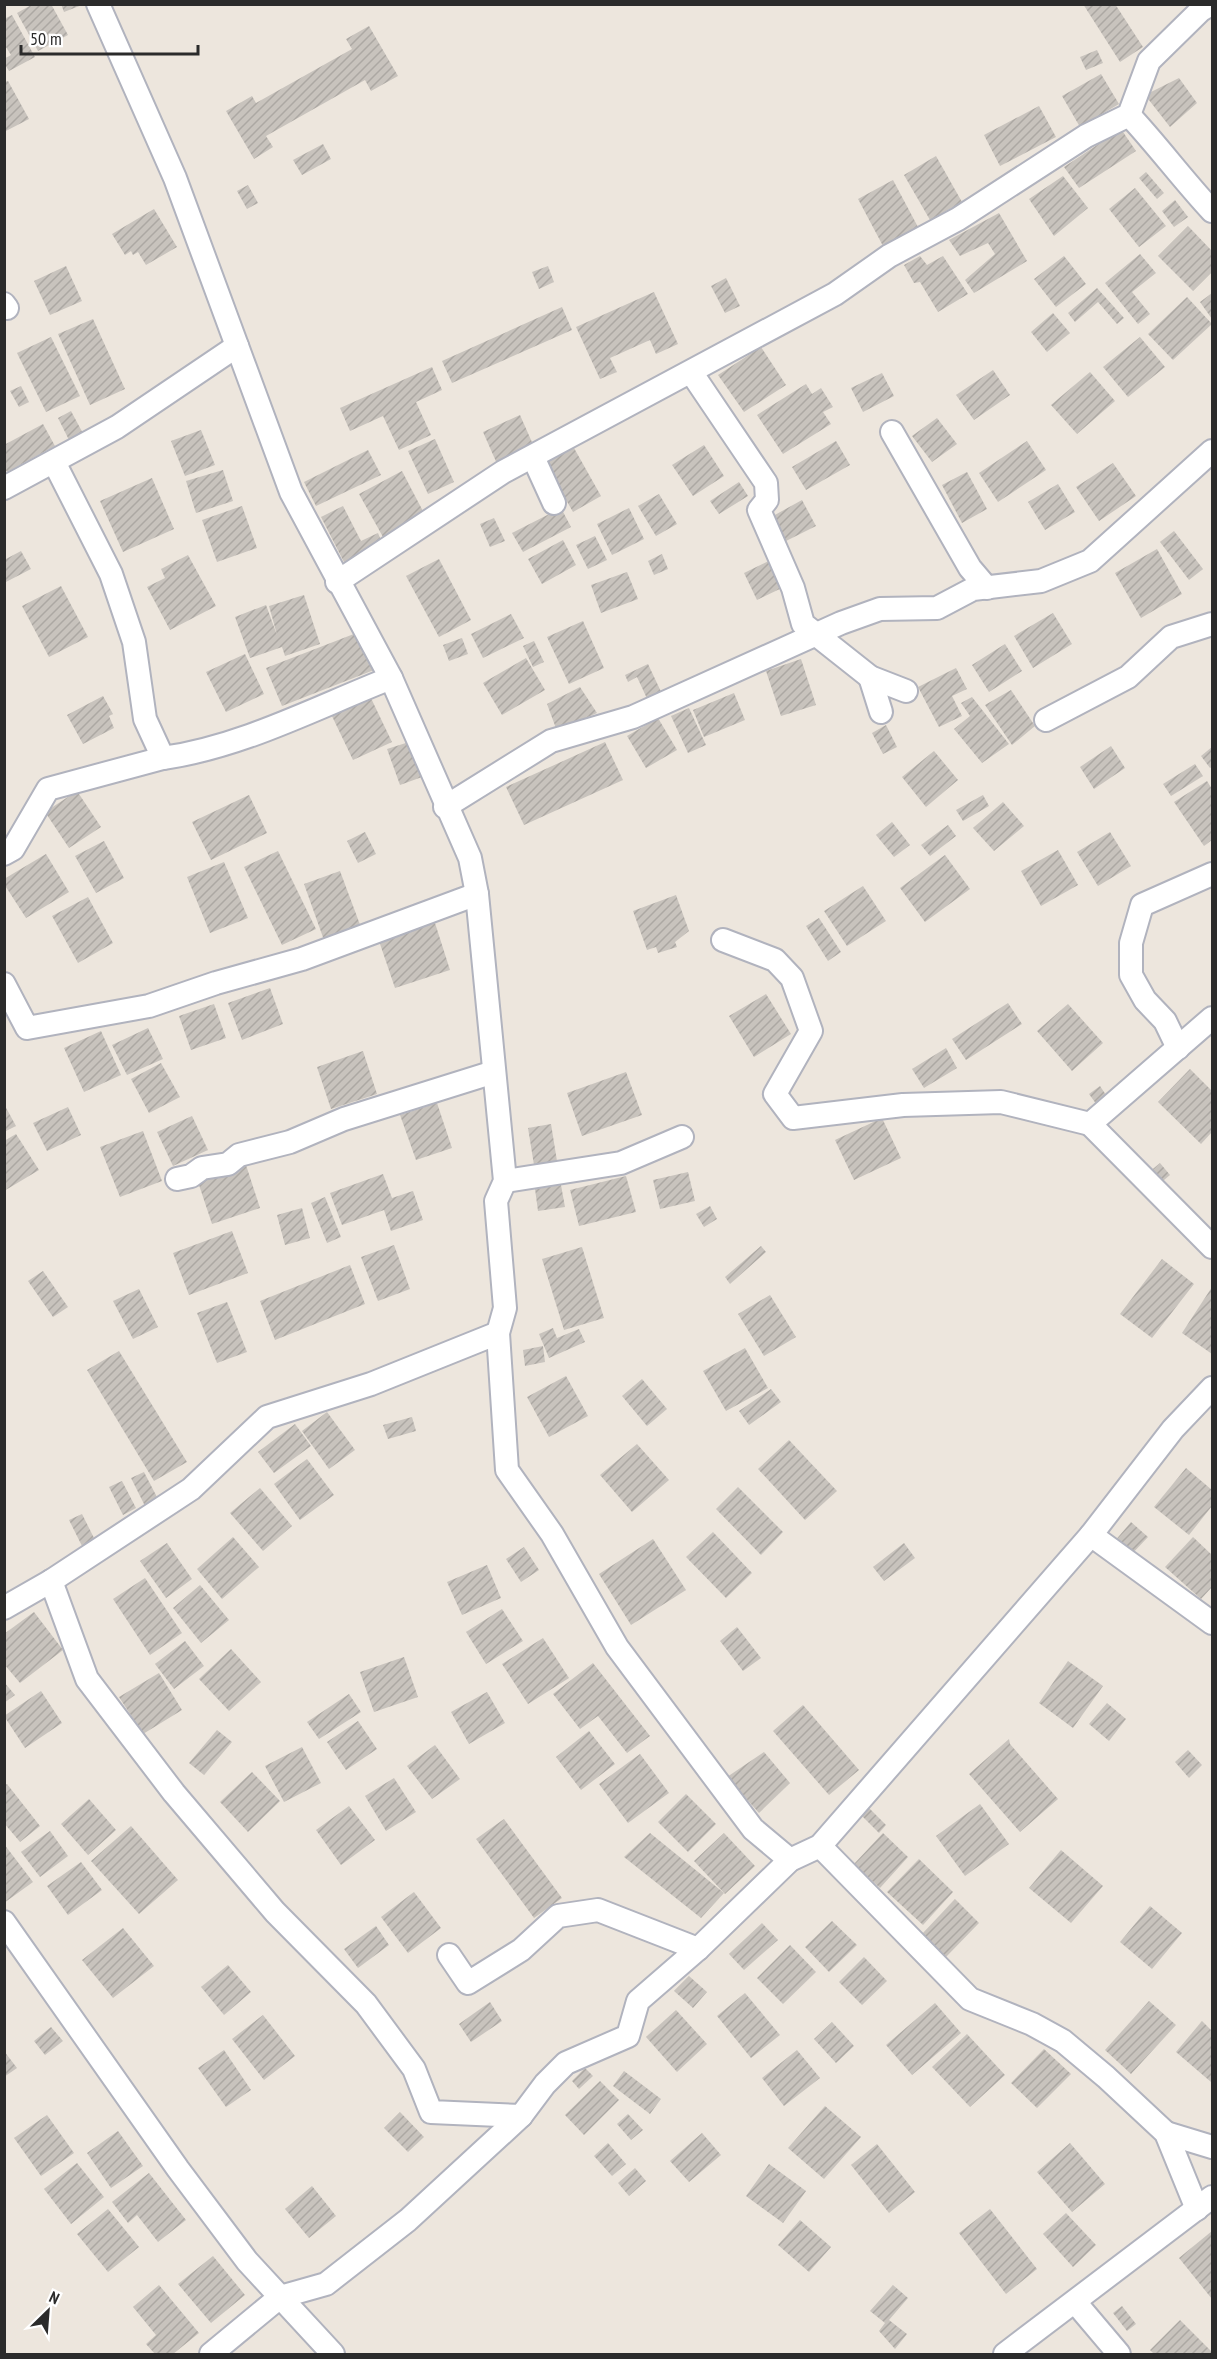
<svg xmlns="http://www.w3.org/2000/svg" width="1217" height="2359" viewBox="0 0 1217 2359" font-family="'PT Sans Narrow',sans-serif">
<style>
.building{fill:url(#building-hatch)}
.lines{fill:none;stroke-linecap:round;stroke-linejoin:round}
.street-casing{stroke:#b1b3be;stroke-width:26}
.street{stroke:#fff;stroke-width:22}
</style>
<defs>
<pattern id="building-hatch" width="6" height="6" patternUnits="userSpaceOnUse" patternTransform="scale(1.5)"><rect width="6" height="6" fill="#c8c3bd"/><path d="M-1 1l2-2M0 6l6-6M5 7l2-2" fill="none" stroke="#aca8a3"/></pattern>
</defs>
<rect width="100%" height="100%" fill="#ede6dd"/>
<!-- building -->
<g class="building">
<polygon points="33,4 51,4 68,35 38,51 17,13"/>
<polygon points="61,4 82,4 82,5 64,12"/>
<polygon points="1083,4 1115,4 1143,47 1120,62"/>
<polygon points="12,15 35,57 9,71 4,63 4,59 11,55 4,44 4,19"/>
<polygon points="369,26 398,76 371,91 365,80 266,136 273,147 254,159 226,111 252,96 256,103 352,49 346,39"/>
<polygon points="1097,50 1103,63 1086,70 1080,57"/>
<polygon points="1101,74 1119,104 1080,127 1062,96"/>
<polygon points="1179,78 1197,103 1170,127 1145,95"/>
<polygon points="8,81 29,119 4,132 4,82"/>
<polygon points="1039,106 1056,137 1000,166 984,135"/>
<polygon points="1121,129 1136,151 1079,188 1064,167"/>
<polygon points="323,144 331,159 302,175 293,160"/>
<polygon points="936,156 962,202 930,220 904,175"/>
<polygon points="1146,172 1164,193 1157,199 1139,178"/>
<polygon points="1063,176 1088,208 1054,236 1029,199"/>
<polygon points="893,180 918,227 883,246 858,199"/>
<polygon points="248,185 258,203 247,209 237,191"/>
<polygon points="1135,188 1166,226 1139,247 1109,209"/>
<polygon points="1175,200 1188,217 1174,227 1162,211"/>
<polygon points="154,209 177,247 146,265 138,252 133,255 131,251 125,255 112,234"/>
<polygon points="999,213 1027,261 974,293 965,280 995,254 988,243 960,256 949,240"/>
<polygon points="1188,226 1212,251 1212,272 1193,291 1158,256"/>
<polygon points="1140,254 1156,273 1132,292 1150,314 1138,324 1105,283"/>
<polygon points="920,256 927,265 943,256 968,294 938,312 920,282 914,283 904,265"/>
<polygon points="1064,256 1086,284 1056,307 1034,279"/>
<polygon points="66,266 82,301 50,315 34,281"/>
<polygon points="548,266 554,282 539,289 532,272"/>
<polygon points="726,278 740,306 725,313 711,286"/>
<polygon points="1097,288 1124,318 1117,324 1098,302 1075,322 1068,313"/>
<polygon points="654,292 678,344 656,354 650,340 610,358 617,372 600,379 576,327"/>
<polygon points="1212,293 1212,319 1200,302"/>
<polygon points="1187,297 1212,324 1173,360 1148,334"/>
<polygon points="562,307 572,330 452,383 442,361"/>
<polygon points="1053,313 1070,333 1047,352 1031,332"/>
<polygon points="93,319 125,389 90,405 58,334"/>
<polygon points="51,337 80,396 46,412 17,353"/>
<polygon points="1140,337 1165,367 1128,397 1103,367"/>
<polygon points="761,347 786,385 744,412 718,375"/>
<polygon points="432,367 442,390 416,402 431,435 399,450 383,416 350,431 340,408"/>
<polygon points="993,370 1010,395 974,420 956,395"/>
<polygon points="1090,372 1115,401 1077,434 1051,405"/>
<polygon points="882,373 894,396 863,412 851,388"/>
<polygon points="806,384 812,394 821,388 833,407 823,412 831,424 783,454 757,415"/>
<polygon points="21,386 29,402 19,407 10,391"/>
<polygon points="71,411 86,439 72,446 58,418"/>
<polygon points="520,415 535,449 498,466 483,432"/>
<polygon points="937,418 957,444 932,462 912,436"/>
<polygon points="43,424 55,446 7,472 4,467 4,445"/>
<polygon points="201,430 215,465 185,476 171,441"/>
<polygon points="435,439 454,482 428,494 408,451"/>
<polygon points="836,441 850,465 806,490 792,467"/>
<polygon points="1027,441 1046,470 998,502 979,473"/>
<polygon points="704,445 724,476 693,496 672,465"/>
<polygon points="574,448 601,496 573,512 545,463"/>
<polygon points="368,450 381,475 316,506 304,482"/>
<polygon points="1113,463 1136,496 1099,521 1076,487"/>
<polygon points="223,470 233,501 196,513 186,481"/>
<polygon points="402,471 425,515 383,537 359,494"/>
<polygon points="967,472 987,509 962,523 942,485"/>
<polygon points="152,478 174,529 123,552 100,501"/>
<polygon points="739,482 748,496 719,514 710,501"/>
<polygon points="1058,484 1075,512 1045,530 1028,502"/>
<polygon points="659,494 677,524 656,536 638,506"/>
<polygon points="802,500 816,526 786,541 773,516"/>
<polygon points="242,506 257,548 217,562 202,520"/>
<polygon points="343,506 361,541 378,533 383,545 346,566 321,517"/>
<polygon points="561,508 571,527 523,552 512,533"/>
<polygon points="629,508 644,539 612,555 597,524"/>
<polygon points="494,518 505,541 490,547 480,524"/>
<polygon points="1174,531 1203,569 1189,580 1160,542"/>
<polygon points="595,536 607,560 588,569 576,545"/>
<polygon points="563,540 576,565 542,584 528,559"/>
<polygon points="1157,549 1182,594 1141,618 1115,573"/>
<polygon points="21,551 31,569 4,583 4,560"/>
<polygon points="662,554 668,569 654,575 648,561"/>
<polygon points="188,555 216,606 170,630 147,587 165,578 161,569"/>
<polygon points="439,559 471,620 439,637 406,576"/>
<polygon points="773,559 786,586 757,600 744,573"/>
<polygon points="627,572 638,599 601,613 591,585"/>
<polygon points="61,586 88,637 49,657 22,606"/>
<polygon points="304,595 320,644 285,656 282,647 250,658 235,617 266,605 277,635 269,606"/>
<polygon points="1053,613 1072,644 1033,668 1014,636"/>
<polygon points="511,614 524,638 483,658 471,634"/>
<polygon points="583,621 604,668 569,684 547,637"/>
<polygon points="359,632 374,670 282,706 266,668"/>
<polygon points="462,638 468,654 449,661 443,645"/>
<polygon points="534,641 544,662 533,667 523,646"/>
<polygon points="1005,644 1022,671 989,692 972,665"/>
<polygon points="245,654 264,694 226,712 206,672"/>
<polygon points="526,658 545,690 502,715 483,683"/>
<polygon points="801,659 816,705 781,716 766,671"/>
<polygon points="648,664 664,698 650,705 637,677 628,682 625,675"/>
<polygon points="956,668 967,689 952,696 962,716 939,727 918,687"/>
<polygon points="580,687 597,713 557,731 547,704"/>
<polygon points="1011,690 1035,726 1012,745 985,705"/>
<polygon points="734,693 745,720 704,737 693,710"/>
<polygon points="369,694 392,742 353,760 330,712"/>
<polygon points="103,696 113,714 109,716 114,728 83,744 67,715"/>
<polygon points="972,697 1009,744 982,763 954,729 970,716 961,703"/>
<polygon points="689,708 706,745 688,753 671,716"/>
<polygon points="658,718 677,750 646,768 627,736"/>
<polygon points="886,725 897,747 883,754 872,733"/>
<polygon points="409,742 422,777 400,785 387,749"/>
<polygon points="605,742 623,780 524,825 506,787"/>
<polygon points="1111,746 1125,768 1094,789 1080,767"/>
<polygon points="1212,747 1212,767 1210,768 1201,756"/>
<polygon points="934,751 958,780 926,807 902,777"/>
<polygon points="1195,764 1203,776 1171,796 1163,784"/>
<polygon points="1207,781 1212,789 1212,840 1204,846 1174,802"/>
<polygon points="77,791 101,827 69,848 45,812"/>
<polygon points="249,795 267,833 211,860 192,822"/>
<polygon points="983,795 989,806 963,821 956,810"/>
<polygon points="1003,802 1024,826 994,851 973,828"/>
<polygon points="892,822 910,845 894,857 876,835"/>
<polygon points="948,825 956,836 930,856 921,845"/>
<polygon points="365,832 376,854 358,863 347,841"/>
<polygon points="1110,832 1131,866 1098,886 1077,852"/>
<polygon points="104,841 124,878 96,893 75,856"/>
<polygon points="1058,850 1078,885 1041,906 1021,871"/>
<polygon points="278,851 316,929 282,945 244,867"/>
<polygon points="46,854 69,892 26,918 4,884 4,879"/>
<polygon points="945,855 970,889 925,922 900,888"/>
<polygon points="224,862 248,918 210,933 187,877"/>
<polygon points="340,871 362,930 325,943 304,884"/>
<polygon points="863,886 886,921 847,946 824,911"/>
<polygon points="676,895 689,931 675,942 677,947 658,953 656,947 647,950 633,911"/>
<polygon points="88,897 113,943 78,963 52,916"/>
<polygon points="819,918 841,952 828,961 806,926"/>
<polygon points="435,923 450,970 395,988 379,941"/>
<polygon points="270,988 283,1024 242,1040 228,1003"/>
<polygon points="766,994 791,1034 754,1057 729,1016"/>
<polygon points="1008,1003 1022,1024 966,1060 952,1039"/>
<polygon points="214,1004 226,1038 191,1050 179,1016"/>
<polygon points="1068,1004 1103,1043 1072,1071 1037,1031"/>
<polygon points="148,1028 163,1059 127,1075 112,1045"/>
<polygon points="101,1031 121,1075 84,1092 64,1048"/>
<polygon points="946,1048 957,1068 924,1088 912,1069"/>
<polygon points="363,1051 377,1094 331,1109 317,1067"/>
<polygon points="161,1063 180,1097 149,1113 131,1079"/>
<polygon points="1190,1069 1212,1091 1212,1132 1201,1144 1158,1102"/>
<polygon points="626,1072 642,1115 582,1136 567,1093"/>
<polygon points="1100,1086 1108,1098 1097,1105 1089,1094"/>
<polygon points="437,1103 452,1148 416,1160 400,1115"/>
<polygon points="4,1104 16,1126 4,1132"/>
<polygon points="68,1107 81,1135 47,1151 33,1123"/>
<polygon points="192,1116 208,1150 173,1166 157,1132"/>
<polygon points="882,1118 901,1158 854,1180 835,1140"/>
<polygon points="551,1124 557,1161 534,1165 528,1128"/>
<polygon points="143,1131 162,1181 120,1197 100,1147"/>
<polygon points="16,1134 39,1170 4,1191 4,1141"/>
<polygon points="1160,1163 1170,1175 1157,1186 1147,1174"/>
<polygon points="246,1165 260,1208 212,1224 198,1182"/>
<polygon points="688,1172 695,1201 660,1209 653,1180"/>
<polygon points="383,1174 392,1198 413,1191 423,1220 391,1231 384,1210 342,1225 330,1193"/>
<polygon points="626,1176 636,1212 579,1226 570,1190"/>
<polygon points="561,1185 565,1207 538,1211 535,1189"/>
<polygon points="325,1197 341,1237 327,1243 311,1203"/>
<polygon points="710,1206 717,1219 704,1227 696,1214"/>
<polygon points="302,1208 310,1238 285,1245 277,1215"/>
<polygon points="232,1231 248,1273 189,1295 173,1253"/>
<polygon points="394,1245 410,1289 378,1301 361,1257"/>
<polygon points="761,1246 766,1252 730,1284 725,1277"/>
<polygon points="582,1247 604,1318 564,1330 542,1259"/>
<polygon points="1162,1259 1194,1284 1152,1338 1120,1314"/>
<polygon points="350,1265 365,1304 275,1340 260,1301"/>
<polygon points="43,1271 68,1307 53,1317 28,1281"/>
<polygon points="1212,1287 1212,1354 1182,1333"/>
<polygon points="139,1289 158,1327 133,1339 113,1301"/>
<polygon points="770,1295 796,1337 764,1356 738,1314"/>
<polygon points="227,1302 247,1352 217,1363 197,1313"/>
<polygon points="553,1328 557,1338 579,1329 585,1342 549,1358 539,1334"/>
<polygon points="543,1346 545,1362 525,1366 523,1350"/>
<polygon points="745,1348 768,1388 726,1411 703,1371"/>
<polygon points="119,1351 187,1462 154,1481 87,1370"/>
<polygon points="566,1376 588,1416 549,1437 527,1397"/>
<polygon points="642,1379 667,1409 647,1426 622,1396"/>
<polygon points="771,1389 781,1402 749,1425 739,1411"/>
<polygon points="327,1412 355,1450 329,1469 302,1431"/>
<polygon points="412,1417 416,1431 388,1439 383,1425"/>
<polygon points="295,1424 311,1446 274,1473 258,1452"/>
<polygon points="789,1440 837,1491 805,1520 758,1469"/>
<polygon points="637,1444 669,1480 632,1512 600,1475"/>
<polygon points="307,1459 334,1495 300,1520 274,1484"/>
<polygon points="1186,1468 1212,1490 1212,1506 1189,1535 1154,1507"/>
<polygon points="144,1472 158,1499 145,1506 131,1478"/>
<polygon points="122,1481 136,1508 123,1515 109,1487"/>
<polygon points="738,1487 783,1532 761,1555 716,1509"/>
<polygon points="260,1488 292,1526 263,1551 230,1513"/>
<polygon points="82,1514 96,1542 83,1548 69,1520"/>
<polygon points="1131,1522 1148,1537 1130,1556 1114,1542"/>
<polygon points="713,1532 752,1573 726,1598 686,1557"/>
<polygon points="233,1537 259,1567 222,1599 197,1569"/>
<polygon points="1193,1537 1212,1555 1212,1587 1201,1599 1165,1567"/>
<polygon points="653,1539 686,1590 631,1625 599,1574"/>
<polygon points="167,1543 192,1579 166,1598 140,1561"/>
<polygon points="904,1543 915,1558 884,1581 873,1567"/>
<polygon points="524,1547 539,1570 521,1582 506,1559"/>
<polygon points="487,1565 501,1598 462,1615 447,1582"/>
<polygon points="145,1578 182,1633 150,1655 113,1599"/>
<polygon points="200,1585 229,1620 201,1643 173,1608"/>
<polygon points="502,1609 523,1641 486,1664 466,1632"/>
<polygon points="34,1612 63,1650 20,1683 4,1664 4,1634"/>
<polygon points="737,1627 761,1658 743,1671 720,1641"/>
<polygon points="543,1638 569,1678 528,1704 502,1664"/>
<polygon points="185,1641 204,1666 174,1689 155,1664"/>
<polygon points="231,1649 261,1682 229,1711 199,1679"/>
<polygon points="404,1657 418,1697 374,1712 360,1672"/>
<polygon points="1068,1661 1103,1686 1073,1728 1039,1703"/>
<polygon points="593,1663 650,1736 627,1753 598,1716 580,1729 553,1694"/>
<polygon points="159,1673 182,1710 143,1734 119,1697"/>
<polygon points="4,1682 15,1695 4,1703"/>
<polygon points="41,1691 62,1723 25,1748 4,1716"/>
<polygon points="487,1692 505,1723 469,1744 451,1712"/>
<polygon points="349,1694 361,1712 319,1739 307,1722"/>
<polygon points="1107,1703 1126,1719 1109,1741 1089,1724"/>
<polygon points="803,1705 859,1770 829,1795 773,1731"/>
<polygon points="358,1721 377,1749 346,1770 327,1742"/>
<polygon points="217,1730 232,1742 204,1775 189,1763"/>
<polygon points="589,1731 615,1764 581,1790 556,1757"/>
<polygon points="1009,1739 1010,1744 1058,1799 1020,1832 969,1774"/>
<polygon points="435,1745 460,1779 432,1799 407,1766"/>
<polygon points="302,1747 321,1783 284,1802 265,1766"/>
<polygon points="1188,1750 1202,1765 1189,1778 1175,1762"/>
<polygon points="764,1752 790,1783 759,1813 727,1777"/>
<polygon points="640,1754 669,1793 628,1823 599,1784"/>
<polygon points="252,1772 280,1801 248,1832 220,1802"/>
<polygon points="394,1778 416,1812 386,1831 365,1796"/>
<polygon points="7,1784 40,1826 20,1842 4,1823 4,1786"/>
<polygon points="686,1794 716,1824 688,1852 658,1822"/>
<polygon points="89,1799 116,1830 88,1855 61,1824"/>
<polygon points="980,1804 1009,1844 965,1876 936,1836"/>
<polygon points="349,1806 375,1840 341,1865 316,1830"/>
<polygon points="867,1806 886,1825 879,1833 860,1814"/>
<polygon points="504,1819 562,1898 534,1918 476,1839"/>
<polygon points="131,1826 178,1880 139,1914 91,1861"/>
<polygon points="50,1831 68,1856 40,1877 21,1852"/>
<polygon points="650,1833 724,1893 701,1918 624,1857"/>
<polygon points="724,1833 755,1866 725,1894 694,1861"/>
<polygon points="883,1833 908,1857 880,1888 854,1864"/>
<polygon points="4,1844 33,1882 4,1903"/>
<polygon points="1061,1850 1103,1886 1071,1923 1029,1888"/>
<polygon points="919,1859 953,1892 923,1925 887,1892"/>
<polygon points="81,1862 102,1890 68,1915 47,1886"/>
<polygon points="414,1892 441,1928 408,1953 381,1917"/>
<polygon points="955,1899 979,1923 946,1957 922,1934"/>
<polygon points="1150,1906 1182,1933 1152,1969 1120,1942"/>
<polygon points="832,1921 857,1945 829,1972 805,1947"/>
<polygon points="762,1923 778,1940 744,1970 729,1954"/>
<polygon points="376,1926 389,1945 358,1968 344,1949"/>
<polygon points="123,1928 154,1966 113,1998 82,1960"/>
<polygon points="790,1945 816,1972 783,2004 757,1978"/>
<polygon points="864,1957 887,1981 862,2005 839,1982"/>
<polygon points="228,1965 251,1992 224,2015 201,1987"/>
<polygon points="689,1976 707,1992 693,2008 674,1991"/>
<polygon points="745,1993 780,2035 751,2058 717,2016"/>
<polygon points="1149,2001 1176,2025 1131,2074 1105,2050"/>
<polygon points="490,2002 502,2021 471,2042 459,2024"/>
<polygon points="935,2003 961,2033 912,2075 886,2045"/>
<polygon points="676,2010 707,2044 677,2072 646,2037"/>
<polygon points="263,2015 295,2056 264,2080 232,2039"/>
<polygon points="1202,2021 1212,2031 1211,2082 1176,2052"/>
<polygon points="832,2022 854,2046 836,2063 814,2039"/>
<polygon points="51,2027 63,2041 45,2055 34,2041"/>
<polygon points="967,2034 1005,2075 970,2107 932,2067"/>
<polygon points="1044,2049 1071,2074 1037,2108 1011,2083"/>
<polygon points="224,2050 251,2090 226,2107 198,2068"/>
<polygon points="797,2050 820,2078 784,2106 762,2078"/>
<polygon points="4,2051 17,2068 4,2077"/>
<polygon points="585,2068 593,2076 579,2089 572,2081"/>
<polygon points="624,2071 661,2099 650,2114 613,2086"/>
<polygon points="600,2081 619,2100 584,2135 565,2115"/>
<polygon points="825,2106 861,2137 824,2179 788,2148"/>
<polygon points="400,2112 424,2137 408,2152 384,2128"/>
<polygon points="628,2114 643,2130 631,2140 617,2124"/>
<polygon points="47,2115 74,2153 41,2176 14,2138"/>
<polygon points="118,2131 143,2166 111,2188 87,2153"/>
<polygon points="702,2133 721,2155 689,2182 670,2161"/>
<polygon points="608,2143 626,2164 612,2176 594,2156"/>
<polygon points="1070,2143 1105,2184 1072,2212 1037,2172"/>
<polygon points="877,2144 915,2192 889,2213 851,2165"/>
<polygon points="77,2163 104,2197 71,2224 44,2189"/>
<polygon points="769,2164 806,2191 783,2223 746,2196"/>
<polygon points="635,2168 646,2181 629,2196 618,2183"/>
<polygon points="149,2173 186,2220 158,2242 137,2215 128,2223 112,2202"/>
<polygon points="312,2186 336,2216 309,2238 285,2209"/>
<polygon points="108,2209 139,2247 108,2272 77,2234"/>
<polygon points="990,2209 1037,2269 1006,2294 959,2233"/>
<polygon points="1066,2213 1096,2245 1073,2267 1043,2234"/>
<polygon points="800,2220 831,2247 809,2272 778,2245"/>
<polygon points="1212,2231 1212,2299 1179,2258"/>
<polygon points="213,2256 245,2295 211,2323 178,2284"/>
<polygon points="159,2285 199,2333 173,2354 155,2354 146,2344 156,2335 133,2307"/>
<polygon points="893,2285 908,2298 889,2320 907,2334 895,2349 879,2331 885,2323 870,2311"/>
<polygon points="1122,2306 1136,2324 1127,2331 1113,2313"/>
<polygon points="1180,2320 1212,2352 1212,2354 1154,2354 1150,2350"/>
</g>
<g class="lines">
<!-- street casing -->
<g class="street-casing">
<g id="street">
<polyline points="98,4 175,178 291,492 391,678 470,858 477,894 505,1181 496,1201 505,1308 498,1333 507,1470 552,1534 617,1647 753,1829 790,1860"/>
<path d="M1129 115C1158 146 1183 180 1212 211"/>
<polyline points="4,304 7,308"/>
<polyline points="691,372 766,483 767,500 759,510 793,588 803,624 870,677 906,691"/>
<polyline points="892,432 970,568 987,588"/>
<polyline points="533,457 554,503"/>
<path d="M54 462 111 574 134 642 145 719 163 758C242 747 317 707 391 678"/>
<polyline points="4,488 117,427 237,346"/>
<polyline points="337,582 503,472 835,294 889,256 958,219 1086,136 1129,115 1149,61 1201,10 1211,4"/>
<polyline points="870,677 881,712"/>
<polyline points="1046,720 1128,677 1171,637 1212,624"/>
<polyline points="445,807 551,741 633,717 841,623 880,609 937,608 973,589 1041,581 1090,561 1212,451"/>
<polyline points="4,854 13,849 48,789 163,758"/>
<polyline points="723,940 775,960 792,978 811,1031 775,1094 793,1118 903,1105 1001,1102 1090,1124"/>
<polyline points="4,984 27,1028 149,1006 216,983 302,959 477,894"/>
<polyline points="1212,1018 1090,1124 1212,1247"/>
<polyline points="1178,1048 1165,1021 1145,1000 1131,975 1131,943 1142,905 1212,874"/>
<polyline points="177,1179 191,1176 202,1168 228,1164 239,1155 290,1142 344,1119 494,1072"/>
<polyline points="505,1181 621,1163 682,1137"/>
<polyline points="1091,1535 1212,1623"/>
<polyline points="51,1581 87,1679 174,1793 275,1912 366,2004 414,2069 431,2112 521,2116"/>
<polyline points="4,1608 51,1581 191,1489 267,1417 371,1384 498,1333"/>
<polyline points="820,1846 970,1999 1032,2024 1063,2041 1106,2077 1166,2133 1197,2209"/>
<polyline points="4,1922 178,2169 247,2261 333,2354"/>
<polyline points="449,1955 468,1983 521,1950 558,1916 598,1910 698,1949"/>
<polyline points="1166,2133 1212,2147"/>
<polyline points="1075,2302 1119,2354"/>
<polyline points="211,2354 280,2297 326,2284 408,2220 521,2116 545,2084 566,2063 628,2036 638,2001 698,1949 790,1860 820,1846 1091,1535 1173,1429 1212,1388"/>
<polyline points="1005,2354 1212,2197"/>
</g>
</g>
<!-- street -->
<use href="#street" class="street"/>
</g>
<!-- border -->
<rect width="1217" height="2359" fill="none" stroke="#2b2b2b" stroke-width="12"/>
<!-- north arrow -->
<g transform="translate(48 2311) rotate(25)" stroke="#ffffff" stroke-width="4.5" paint-order="stroke">
<path d="M0-4.5L10 22L0 15L-10 22Z" fill="#2b2b2b"/>
<text y="-9" font-size="16" font-weight="bold" text-anchor="middle" fill="#2b2b2b">N</text>
</g>
<!-- scale -->
<path d="M21 45v9h177v-9" fill="none" stroke="#2b2b2b" stroke-width="3"/>
<text x="30" y="45" font-size="18" fill="#2b2b2b" stroke="#ffffff" stroke-width="4.5" paint-order="stroke">50 m</text>
</svg>
